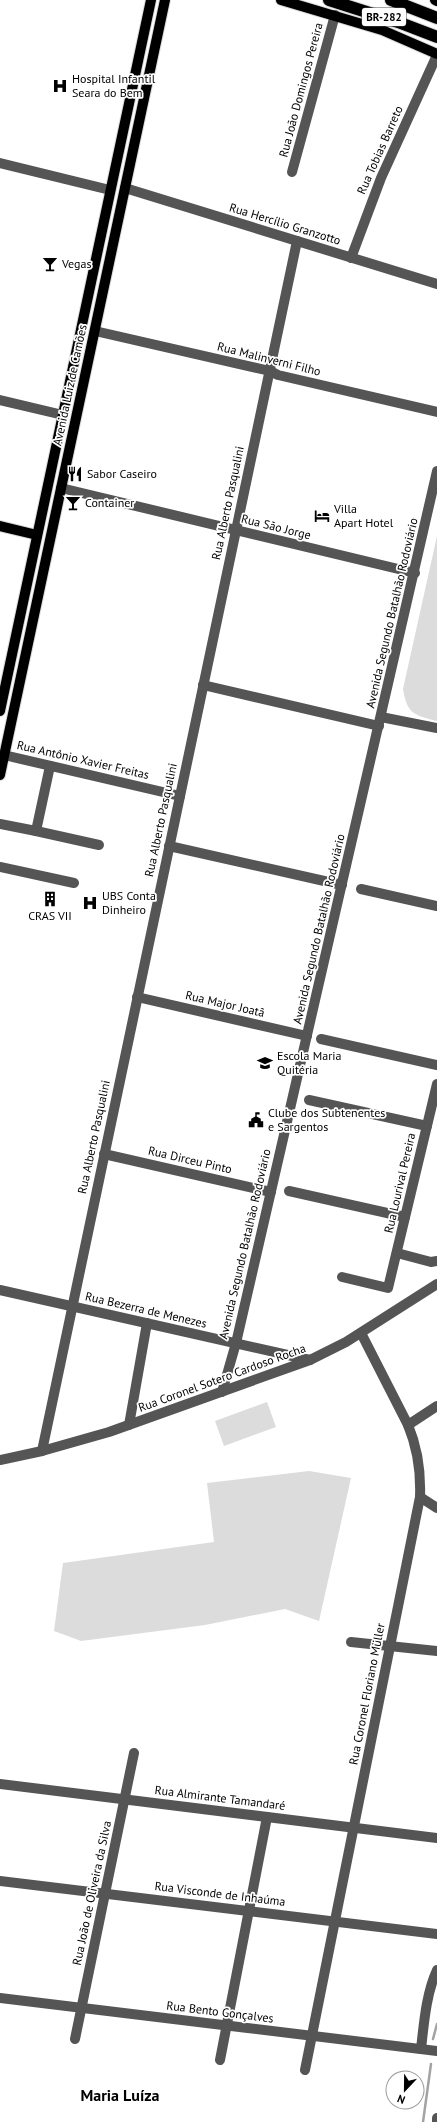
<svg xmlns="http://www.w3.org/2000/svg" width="437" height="2122" viewBox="0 0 437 2122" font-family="'PT Sans',sans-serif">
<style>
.green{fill:#dcdcdc}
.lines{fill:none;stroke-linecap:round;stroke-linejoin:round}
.stream{stroke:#a3a3a3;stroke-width:2.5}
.major-casing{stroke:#dbdbdb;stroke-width:12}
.highway-casing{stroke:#dbdbdb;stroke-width:14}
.minor{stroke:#555;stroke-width:10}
.major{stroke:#000;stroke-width:10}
.highway{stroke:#000;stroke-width:12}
.labels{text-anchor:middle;stroke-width:3.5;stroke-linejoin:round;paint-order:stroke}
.shield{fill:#fff;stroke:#4c4c4c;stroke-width:1}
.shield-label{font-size:11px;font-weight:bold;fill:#000}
.poi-label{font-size:12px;fill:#000;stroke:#fff;text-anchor:start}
.street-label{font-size:12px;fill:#000;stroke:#fff}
.district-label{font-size:16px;font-weight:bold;fill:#000;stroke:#fff}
</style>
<rect width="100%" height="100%" fill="#fff"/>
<!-- green -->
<g class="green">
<path d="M437 536V721C414 715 407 714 403 689Z"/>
<polygon points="267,1402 276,1427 224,1446 215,1421"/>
<polygon points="309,1471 351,1478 319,1621 285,1609 205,1625 81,1641 54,1631 63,1563 214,1542 207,1483"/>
</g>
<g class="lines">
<!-- stream -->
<g class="stream">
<polyline points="433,2039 437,2024"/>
<polyline points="423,2122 431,2064"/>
</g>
<!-- major casing -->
<g class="major-casing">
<g id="major">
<polyline points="281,0 382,30 437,54"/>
<polyline points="435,0 437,1"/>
<polyline points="0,526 37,535"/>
<polyline points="0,711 151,0"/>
<polyline points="0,775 165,0"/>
</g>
</g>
<!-- highway casing -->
<g class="highway-casing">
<g id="highway">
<polyline points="329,0 398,22 437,37"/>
<polyline points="391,0 437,18"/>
</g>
</g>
<!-- minor -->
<g class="minor">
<polyline points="0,163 110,190"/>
<polyline points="292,172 335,15"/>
<polyline points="125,188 437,284"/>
<polyline points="351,258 381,178 437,55"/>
<polyline points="95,331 270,371 278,375 437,412"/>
<polyline points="0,400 63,415"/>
<polyline points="61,488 415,573"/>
<polyline points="203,685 379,726"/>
<polyline points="381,717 437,728"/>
<polyline points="4,755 180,796"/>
<polyline points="0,824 36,831 50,766"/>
<polyline points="36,831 99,845"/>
<polyline points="169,846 342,885"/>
<polyline points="0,867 74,883"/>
<polyline points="361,889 437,906"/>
<polyline points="137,997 307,1036"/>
<polyline points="321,1039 437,1065"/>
<polyline points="309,1100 427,1126"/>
<polyline points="104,1154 271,1192"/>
<polyline points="289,1191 405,1217"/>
<polyline points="397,1253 431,1262 437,1261"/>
<polyline points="342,1277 388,1288 437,1084"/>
<polyline points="0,1290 310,1360"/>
<polyline points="222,1392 236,1343 437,471"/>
<polyline points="129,1425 147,1323"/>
<polyline points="408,1425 437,1406"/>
<polyline points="42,1451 297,241"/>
<polyline points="0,1460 42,1451 109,1432 310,1360 346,1342 437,1284"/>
<polyline points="420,1497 437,1508"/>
<polyline points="351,1642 437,1651"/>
<polyline points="0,1784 437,1838"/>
<polyline points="0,1881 437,1934"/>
<polyline points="0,1998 437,2051"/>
<polyline points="75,2039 134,1753"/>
<path d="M421 2049C424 2023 426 1994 437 1970"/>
<polyline points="220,2060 267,1817"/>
<path d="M305 2070 420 1497C421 1471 418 1449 408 1425L361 1333"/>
<polyline points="437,2122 437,2118"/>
</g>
<!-- major -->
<use href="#major" class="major"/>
<!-- highway -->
<use href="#highway" class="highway"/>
</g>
<!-- icons -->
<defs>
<g id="hospital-bare" transform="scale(1.2)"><path d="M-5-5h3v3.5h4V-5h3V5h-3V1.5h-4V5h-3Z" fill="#000" stroke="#fff" stroke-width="2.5" paint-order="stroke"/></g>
<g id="bar-bare" transform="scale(1.2)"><path d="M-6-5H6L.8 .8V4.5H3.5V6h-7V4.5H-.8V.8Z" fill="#000" stroke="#fff" stroke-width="2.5" paint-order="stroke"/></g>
<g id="restaurant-bare" transform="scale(1.2)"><path d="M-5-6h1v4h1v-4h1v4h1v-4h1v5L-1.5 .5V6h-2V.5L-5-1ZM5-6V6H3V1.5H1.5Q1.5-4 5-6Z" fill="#000" stroke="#fff" stroke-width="2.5" paint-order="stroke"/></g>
<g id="hotel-bare" transform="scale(1.2)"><path d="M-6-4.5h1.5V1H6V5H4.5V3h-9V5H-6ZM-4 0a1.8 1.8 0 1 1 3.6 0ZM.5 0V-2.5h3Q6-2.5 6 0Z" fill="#000" stroke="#fff" stroke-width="2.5" paint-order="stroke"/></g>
<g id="building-bare" transform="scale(1.2)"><path d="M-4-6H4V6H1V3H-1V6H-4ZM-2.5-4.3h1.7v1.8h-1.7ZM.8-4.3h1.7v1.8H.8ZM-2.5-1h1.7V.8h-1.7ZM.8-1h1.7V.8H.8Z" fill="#000" stroke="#fff" stroke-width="2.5" paint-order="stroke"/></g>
<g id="school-bare" transform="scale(1.2)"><path d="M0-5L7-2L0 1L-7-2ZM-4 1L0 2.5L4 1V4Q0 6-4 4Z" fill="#000" stroke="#fff" stroke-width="2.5" paint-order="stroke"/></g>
<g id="civic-bare" transform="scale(1.2)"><path d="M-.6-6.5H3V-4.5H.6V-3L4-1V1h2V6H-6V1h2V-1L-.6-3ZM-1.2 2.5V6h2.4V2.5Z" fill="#000" stroke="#fff" stroke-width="2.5" paint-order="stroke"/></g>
</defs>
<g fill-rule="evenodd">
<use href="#hospital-bare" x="60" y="86"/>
<use href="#bar-bare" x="50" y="264"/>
<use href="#restaurant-bare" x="75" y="474"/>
<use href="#bar-bare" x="73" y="503"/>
<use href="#hotel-bare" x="322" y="516"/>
<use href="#building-bare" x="50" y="899"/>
<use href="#hospital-bare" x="90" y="903"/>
<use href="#school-bare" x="265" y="1063"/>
<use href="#civic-bare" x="256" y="1120"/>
</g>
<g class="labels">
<!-- shield labels -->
<rect class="shield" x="362" y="8" width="44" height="18" rx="3"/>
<g class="shield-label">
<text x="384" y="21">BR-282</text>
</g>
<!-- poi labels -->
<g class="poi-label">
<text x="72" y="83">Hospital Infantil<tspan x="72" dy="14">Seara do Bem</tspan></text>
<text x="62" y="268">Vegas</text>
<text x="87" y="478">Sabor Caseiro</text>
<text x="85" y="507">Container</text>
<text x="334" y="513">Villa<tspan x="334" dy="14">Apart Hotel</tspan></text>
<text x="102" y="900">UBS Conta<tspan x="102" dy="14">Dinheiro</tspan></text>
<text x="50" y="920" text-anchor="middle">CRAS VII</text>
<text x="277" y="1060">Escola Maria<tspan x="277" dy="14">Quitéria</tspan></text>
<text x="268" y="1117">Clube dos Subtenentes<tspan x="268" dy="14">e Sargentos</tspan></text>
</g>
<!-- street labels -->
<g class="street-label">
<text transform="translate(301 90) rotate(-75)" y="4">Rua João Domingos Pereira</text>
<text transform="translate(380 150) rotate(-66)" y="4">Rua Tobias Barreto</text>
<text transform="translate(285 224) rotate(17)" y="4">Rua Hercílio Granzotto</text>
<text transform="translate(269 359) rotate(14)" y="4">Rua Malinverni Filho</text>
<text transform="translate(70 385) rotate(-78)" y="4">Avenida Luiz de Camões</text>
<text transform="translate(228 503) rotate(-78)" y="4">Rua Alberto Pasqualini</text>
<text transform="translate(276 527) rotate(14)" y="4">Rua São Jorge</text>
<text transform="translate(392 613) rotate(-77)" y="4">Avenida Segundo Batalhão Rodoviário</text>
<text transform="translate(83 760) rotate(13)" y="4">Rua Antônio Xavier Freitas</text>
<text transform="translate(161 820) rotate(-78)" y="4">Rua Alberto Pasqualini</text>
<text transform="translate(319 929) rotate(-77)" y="4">Avenida Segundo Batalhão Rodoviário</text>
<text transform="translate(225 1004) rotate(13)" y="4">Rua Major Joatã</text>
<text transform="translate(94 1137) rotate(-78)" y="4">Rua Alberto Pasqualini</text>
<text transform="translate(190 1160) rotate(13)" y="4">Rua Dirceu Pinto</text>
<text transform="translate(400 1183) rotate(-77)" y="4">Rua Lourival Pereira</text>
<text transform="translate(245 1244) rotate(-77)" y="4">Avenida Segundo Batalhão Rodoviário</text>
<text transform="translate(146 1310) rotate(13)" y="4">Rua Bezerra de Menezes</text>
<text transform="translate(222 1378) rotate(-20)" y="4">Rua Coronel Sotero Cardoso Rocha</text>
<text transform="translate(367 1694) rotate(-79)" y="4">Rua Coronel Floriano Müller</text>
<text transform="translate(220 1798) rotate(7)" y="4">Rua Almirante Tamandaré</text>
<text transform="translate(92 1893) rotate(-78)" y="4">Rua João de Oliveira da Silva</text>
<text transform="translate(220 1894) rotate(7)" y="4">Rua Visconde de Inhaúma</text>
<text transform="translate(220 2012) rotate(7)" y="4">Rua Bento Gonçalves</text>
</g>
<!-- district labels -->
<g class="district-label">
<text x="120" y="2101">Maria Luíza</text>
</g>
</g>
<!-- north arrow -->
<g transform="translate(405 2090) rotate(202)"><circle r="19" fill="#ffffff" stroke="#999999"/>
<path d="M0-3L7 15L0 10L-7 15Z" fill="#000000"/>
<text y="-6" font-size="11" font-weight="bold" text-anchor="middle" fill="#000000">N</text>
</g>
</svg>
